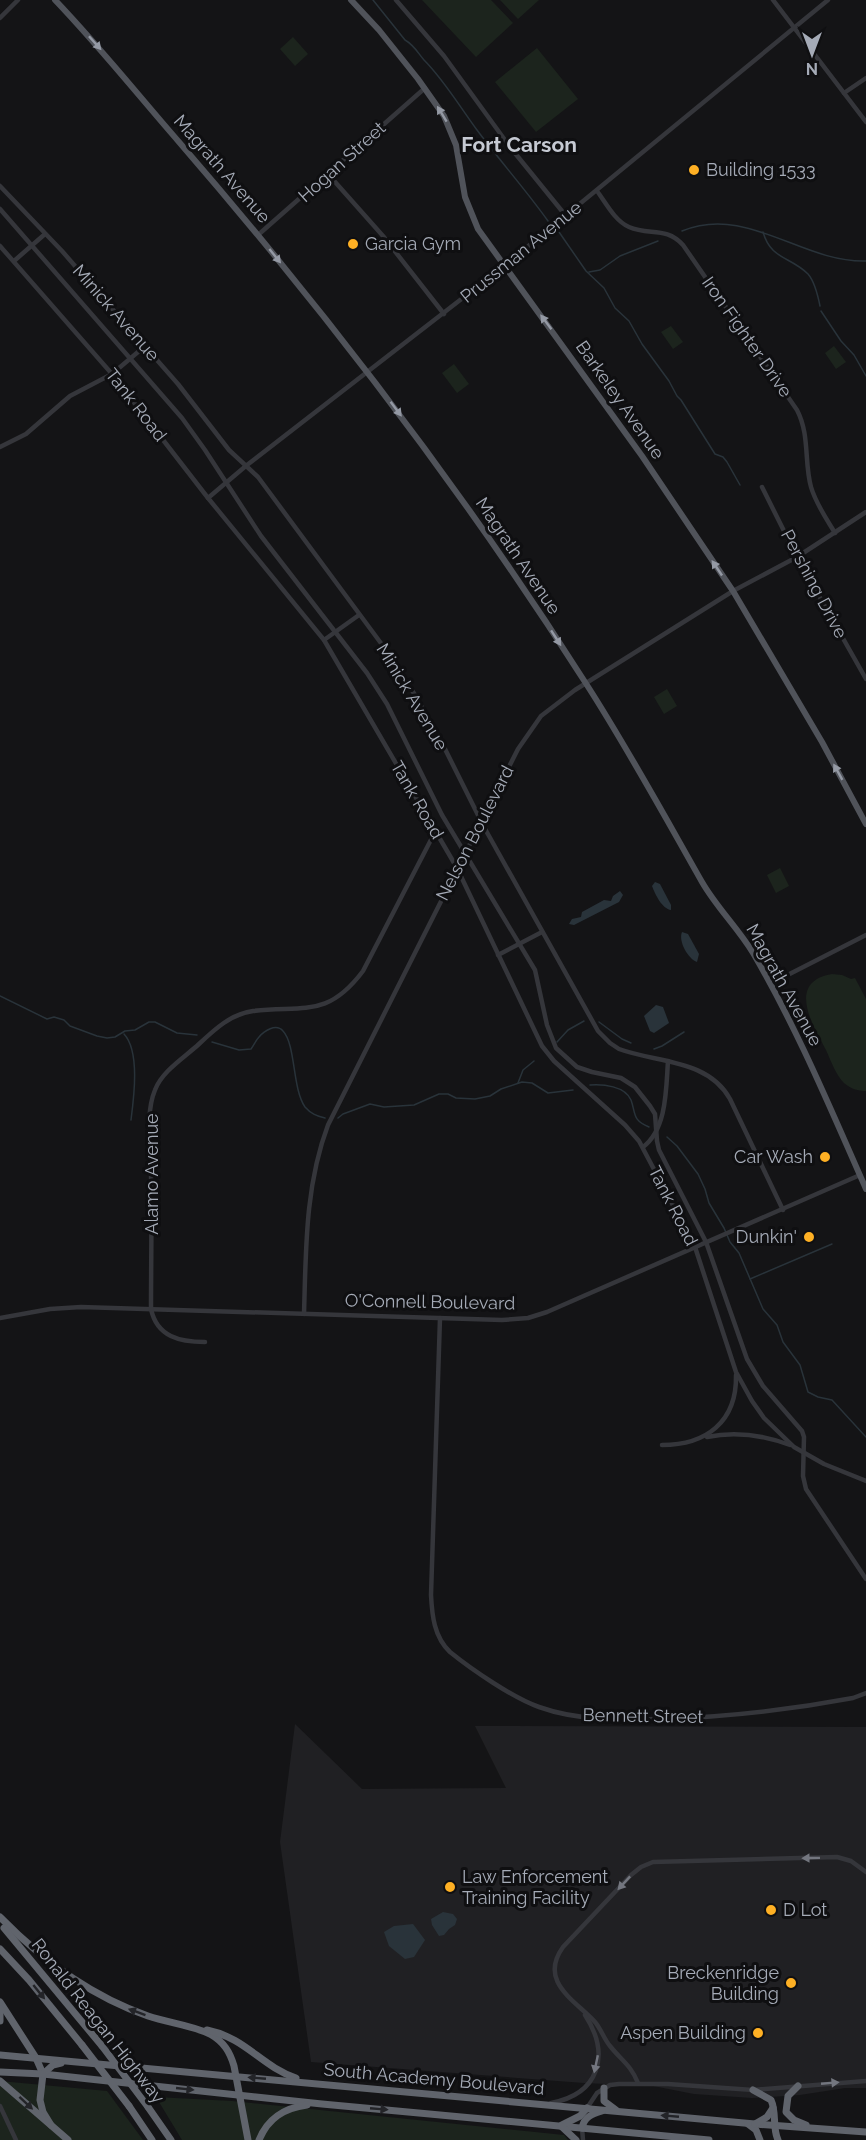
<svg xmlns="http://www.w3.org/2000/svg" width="866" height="2140" viewBox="0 0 866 2140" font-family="Raleway,sans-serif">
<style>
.built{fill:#202023}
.green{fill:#1c241d}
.water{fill:#29333a}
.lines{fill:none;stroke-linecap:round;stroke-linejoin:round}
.stream{stroke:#29333a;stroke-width:1.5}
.minor{stroke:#35363b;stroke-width:4.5}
.major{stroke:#50535a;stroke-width:6}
.highway{stroke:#60646c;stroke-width:7}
.highway-bridge{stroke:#60646c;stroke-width:7}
.oneway{fill:#9499a4}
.oneway2{fill:#73767f}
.oneway3{fill:#232428}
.poi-dot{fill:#feb024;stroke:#0f0f11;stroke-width:2}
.labels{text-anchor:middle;stroke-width:6;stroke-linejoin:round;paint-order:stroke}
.street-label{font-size:18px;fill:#a5abb7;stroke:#0f0f11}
.poi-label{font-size:18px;fill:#a5abb7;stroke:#0f0f11;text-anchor:start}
.quarter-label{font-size:21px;font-weight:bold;fill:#c6cad3;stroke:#0f0f11}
</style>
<rect width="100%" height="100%" fill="#141416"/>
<!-- built -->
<polygon class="built" points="295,1724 362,1789 506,1788 475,1726 866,1727 866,2088 845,2088 800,2095 752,2098 694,2094 653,2086 584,2083 311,2062 280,1842"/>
<!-- green -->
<g class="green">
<polygon points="422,0 491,0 513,23 476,57"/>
<polygon points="500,0 539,0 518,19"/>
<polygon points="293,37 308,54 295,66 280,49"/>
<polygon points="537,48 578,99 536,132 495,82"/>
<polygon points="671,326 683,342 673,349 661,332"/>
<polygon points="834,346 846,362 836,369 825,353"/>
<polygon points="454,364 469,384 457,393 442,373"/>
<polygon points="667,689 677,706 664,714 654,697"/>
<polygon points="780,868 789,886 776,893 767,875"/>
<path d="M832 974 842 975 851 979 855 978 866 999V1091C858 1091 851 1089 844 1083 836 1075 831 1061 826 1050 814 1027 785 982 832 974Z"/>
<polygon points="0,2081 107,2091 143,2140 0,2140"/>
<polygon points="156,2097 232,2101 564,2135 568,2140 182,2140"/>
</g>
<!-- water -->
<g class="water">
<path d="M655 882 660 884 671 905V910C662 909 655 894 652 886Z"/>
<polygon points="620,891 623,895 619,902 574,925 569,924 572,919 581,917 582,912 604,900 611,901 613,896"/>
<path d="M682 932 688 934 699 954 697 962C688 959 678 941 682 932Z"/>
<polygon points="656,1005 663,1007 669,1023 654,1033 650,1031 644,1016"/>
<polygon points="443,1912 453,1914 457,1919 455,1925 449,1929 444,1935 439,1936 432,1925 431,1919"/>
<polygon points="413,1924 425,1940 414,1957 405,1959 389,1946 384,1932 394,1926"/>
</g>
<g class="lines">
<!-- stream -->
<g class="stream">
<path d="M373 0 405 40C414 45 418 53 424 60 444 80 460 107 477 130 500 161 526 190 548 221"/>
<path d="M682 231C747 204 802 263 866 261"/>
<polyline points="559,232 586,271 604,288 615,308 629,321 642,344 669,381 677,396 681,400 715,454 723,457 727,462 740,485"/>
<path d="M763 232C771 260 790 256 808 274 815 282 818 296 820 306"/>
<polyline points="589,272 600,270 620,256 658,241"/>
<polyline points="821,311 841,341 854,355 866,376"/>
<polyline points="0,996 47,1019 54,1017 64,1020 70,1026 97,1036 107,1038 115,1037 125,1031 135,1030 149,1022 155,1022 177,1033 197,1035"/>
<polyline points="599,1022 622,1039 631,1043"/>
<path d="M124 1034C140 1051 134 1097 131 1120"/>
<path d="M212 1042 239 1050 251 1049C254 1045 256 1040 259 1037 264 1031 276 1023 283 1031 296 1045 292 1088 305 1107 311 1114 317 1116 325 1118"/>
<polyline points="557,1042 568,1030 584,1021"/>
<polyline points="654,1049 662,1046 684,1032"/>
<polyline points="518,1083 523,1070 534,1061"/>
<path d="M590 1085C603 1084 625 1086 631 1100 636 1114 632 1120 649 1127"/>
<polyline points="338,1118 343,1114 370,1104 384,1107 414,1105 439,1094 448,1094 456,1098 475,1099 490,1096 501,1089 522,1082 532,1083 548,1093 573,1090"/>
<polyline points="667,1137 677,1146 698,1174 705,1189 709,1203 724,1228 730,1242 739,1253 763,1309 777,1325 783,1342 800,1365 808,1392 818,1397 832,1400 866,1437"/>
<polyline points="750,1279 832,1244"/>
</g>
<!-- minor -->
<g class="minor">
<polyline points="396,0 444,56 510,147 566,216"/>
<polyline points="773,0 866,122"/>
<polyline points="0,18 18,0"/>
<polyline points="844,93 866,78"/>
<polyline points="328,174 383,236 444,314"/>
<path d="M0 186 62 251 128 327 178 384 229 450 258 477 386 650 415 695 441 741 484 827 598 1031 610 1043 619 1049C657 1063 708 1059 730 1099L783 1210"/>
<path d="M597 191C606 203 615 221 629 227 649 236 666 226 683 245L797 410C810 435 804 462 811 487 816 504 826 518 835 533"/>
<polyline points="0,209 182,418 205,450 261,536 367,673 387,704 442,815 535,970 547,1025 556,1048 577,1067 592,1072 621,1078 635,1087 650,1106 655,1114 657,1141 659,1150 706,1242 747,1359 763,1386 802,1431 804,1437 803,1476 806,1489 866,1579"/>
<polyline points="258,235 425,88"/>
<polyline points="0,246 112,374 208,498 324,640 457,868 542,1046 554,1061 625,1125 639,1141 695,1247 736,1372 752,1401 764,1418 794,1447 824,1464 866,1481"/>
<polyline points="14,261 45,234"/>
<polyline points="0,447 26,434 70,396 112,374 145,346"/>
<polyline points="762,487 797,557 866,679"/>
<polyline points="208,498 247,465 504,266 828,0"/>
<polyline points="324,640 359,615"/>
<polyline points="498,955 542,932"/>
<polyline points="770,984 866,935"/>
<path d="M643 1147C667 1129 666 1089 668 1061"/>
<path d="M304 1314C306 1250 305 1186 328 1125L518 749 541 716 575 690 733 591 797 557 866 512"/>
<polyline points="0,1318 50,1309 81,1307 502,1320 528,1318 547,1312 860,1175"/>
<path d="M440 1318 431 1595C432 1615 434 1637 450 1652 471 1669 513 1698 539 1707 578 1721 621 1720 662 1719 727 1717 789 1710 853 1698L866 1693"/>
<path d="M205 1342C180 1342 157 1337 151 1309 151 1263 152 1217 151 1172 151 1146 145 1114 155 1090 162 1071 185 1057 199 1044 215 1029 231 1014 253 1011 303 1005 327 1019 363 971L435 832"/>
<path d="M707 1437C735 1431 763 1435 790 1445"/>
<path d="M662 1445C706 1445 737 1422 736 1375"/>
<path d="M638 2083C631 2065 621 2060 610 2046 604 2039 601 2029 595 2022 575 2000 538 1982 563 1947L631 1875 641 1867 653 1862 837 1857 851 1861 866 1872"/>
<path d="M551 2103C599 2094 611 2055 585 2015"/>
<polyline points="0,2106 16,2140"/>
<polyline points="587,2108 597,2093 610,2085 619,2084 668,2084 753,2090 866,2081"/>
<polyline points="582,2128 583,2140"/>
</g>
<!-- major -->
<g class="major">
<path d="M55 0C99 46 138 95 179 142 327 313 464 492 585 682 627 747 664 815 702 882 717 908 738 928 753 953 797 1028 831 1110 866 1189"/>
<polyline points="351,0 379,30 418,79 444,116 456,145 465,197 478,229 642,456 733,591 822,742 866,824"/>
</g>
<!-- highway -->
<g class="highway">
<path d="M0 1917C43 1961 90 1996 148 2016 169 2023 191 2025 210 2034 224 2042 230 2052 234 2066L248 2140"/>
<polyline points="4,1928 102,2046"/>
<polyline points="0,1949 29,1980 82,2045"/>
<polyline points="0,2002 36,2058 43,2074 40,2100 43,2112 51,2125"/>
<polyline points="0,2009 0,2021"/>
<path d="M207 2030C246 2038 261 2066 296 2078"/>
<polyline points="0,2055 755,2124 866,2132"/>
<polyline points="0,2072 43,2074 322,2104 709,2140"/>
<polyline points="43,2074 53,2065 61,2063"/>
<polyline points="0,2081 68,2140"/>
<polyline points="798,2086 788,2096 786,2112 794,2120 806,2125"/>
<polyline points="604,2088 604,2101 616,2110"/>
<path d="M753 2090 771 2100C777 2113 772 2127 778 2140"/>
<polyline points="129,2106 152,2140"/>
<polyline points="148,2107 171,2140"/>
<polyline points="748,2124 756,2130 760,2140"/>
<polyline points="755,2124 767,2117 773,2108"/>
<polyline points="562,2125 580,2116 587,2108"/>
<polyline points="561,2126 576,2140"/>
<path d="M582 2128C584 2117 592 2114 602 2111"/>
<path d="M259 2140C268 2118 284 2108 307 2105"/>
</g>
<!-- highway-bridge -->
<g class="highway-bridge">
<polyline points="82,2045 129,2106"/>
<polyline points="102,2046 148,2107"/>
</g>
</g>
<!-- one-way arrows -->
<defs><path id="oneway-solid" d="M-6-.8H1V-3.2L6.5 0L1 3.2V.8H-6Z" transform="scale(1.5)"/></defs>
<g class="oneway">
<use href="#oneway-solid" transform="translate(95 43) rotate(48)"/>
<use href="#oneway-solid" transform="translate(442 114) rotate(-121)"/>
<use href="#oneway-solid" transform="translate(275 256) rotate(51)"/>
<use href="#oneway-solid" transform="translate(546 322) rotate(-127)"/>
<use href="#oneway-solid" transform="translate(396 409) rotate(53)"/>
<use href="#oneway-solid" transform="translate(717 568) rotate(-124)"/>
<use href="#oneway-solid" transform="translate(556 638) rotate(57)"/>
<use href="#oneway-solid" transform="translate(838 772) rotate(-119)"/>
</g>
<g class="oneway2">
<use href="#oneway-solid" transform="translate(811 1858) rotate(179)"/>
<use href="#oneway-solid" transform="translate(624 1883) rotate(133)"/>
<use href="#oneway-solid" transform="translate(596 2064) rotate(102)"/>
<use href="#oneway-solid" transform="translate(830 2083) rotate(-5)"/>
</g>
<g class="oneway3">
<use href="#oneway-solid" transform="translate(39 1992) rotate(51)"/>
<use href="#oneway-solid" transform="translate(137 2012) rotate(-160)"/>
<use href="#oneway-solid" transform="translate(257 2078) rotate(-175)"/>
<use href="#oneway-solid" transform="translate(185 2089) rotate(6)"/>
<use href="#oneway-solid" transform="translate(26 2103) rotate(43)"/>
<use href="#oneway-solid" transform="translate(379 2109) rotate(5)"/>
<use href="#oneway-solid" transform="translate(670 2116) rotate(-175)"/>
</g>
<!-- markers -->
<g class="poi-dot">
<circle cx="694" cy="170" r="6"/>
<circle cx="353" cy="244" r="6"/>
<circle cx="825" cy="1157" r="6"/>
<circle cx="809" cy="1237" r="6"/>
<circle cx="450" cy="1887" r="6"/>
<circle cx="771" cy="1910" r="6"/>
<circle cx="791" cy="1983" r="6"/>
<circle cx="758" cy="2033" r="6"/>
</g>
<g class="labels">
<!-- street labels -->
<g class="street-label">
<text transform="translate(342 162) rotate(-42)" y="6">Hogan Street</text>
<text transform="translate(222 169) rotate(49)" y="6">Magrath Avenue</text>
<text transform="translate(521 252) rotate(-39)" y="6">Prussman Avenue</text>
<text transform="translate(116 313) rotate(49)" y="6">Minick Avenue</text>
<text transform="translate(747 337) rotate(55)" y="6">Iron Fighter Drive</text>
<text transform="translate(620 400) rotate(55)" y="6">Barkeley Avenue</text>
<text transform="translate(136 405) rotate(52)" y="6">Tank Road</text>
<text transform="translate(518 556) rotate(56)" y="6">Magrath Avenue</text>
<text transform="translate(814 584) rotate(62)" y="6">Pershing Drive</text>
<text transform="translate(412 697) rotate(59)" y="6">Minick Avenue</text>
<text transform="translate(417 800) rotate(60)" y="6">Tank Road</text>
<text transform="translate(475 833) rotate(-63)" y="6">Nelson Boulevard</text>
<text transform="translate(784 985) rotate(61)" y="6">Magrath Avenue</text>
<text transform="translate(152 1174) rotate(-90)" y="6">Alamo Avenue</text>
<text transform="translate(673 1206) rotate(63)" y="6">Tank Road</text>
<text transform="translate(430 1302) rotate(1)" y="6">O'Connell Boulevard</text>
<text transform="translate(643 1716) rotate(1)" y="6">Bennett Street</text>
<text transform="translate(98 2021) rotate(52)" y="6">Ronald Reagan Highway</text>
<text transform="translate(434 2079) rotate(5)" y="6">South Academy Boulevard</text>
</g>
<!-- poi labels -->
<g class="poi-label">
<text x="706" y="176">Building 1533</text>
<text x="365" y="250">Garcia Gym</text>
<text x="813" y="1163" text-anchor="end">Car Wash</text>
<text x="797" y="1243" text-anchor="end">Dunkin'</text>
<text x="462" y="1883">Law Enforcement<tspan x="462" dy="21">Training Facility</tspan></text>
<text x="783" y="1916">D Lot</text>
<text x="779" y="1979" text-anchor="end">Breckenridge<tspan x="779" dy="21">Building</tspan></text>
<text x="746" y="2039" text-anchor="end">Aspen Building</text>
</g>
<!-- quarter labels -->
<g class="quarter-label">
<text x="519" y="152">Fort Carson</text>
</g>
</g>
<!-- north arrow -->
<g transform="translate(812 54) rotate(180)" stroke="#0f0f11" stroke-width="4.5" paint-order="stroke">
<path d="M0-4.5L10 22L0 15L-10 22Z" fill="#a5abb7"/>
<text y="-9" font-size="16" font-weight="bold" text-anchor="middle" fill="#a5abb7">N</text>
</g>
</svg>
